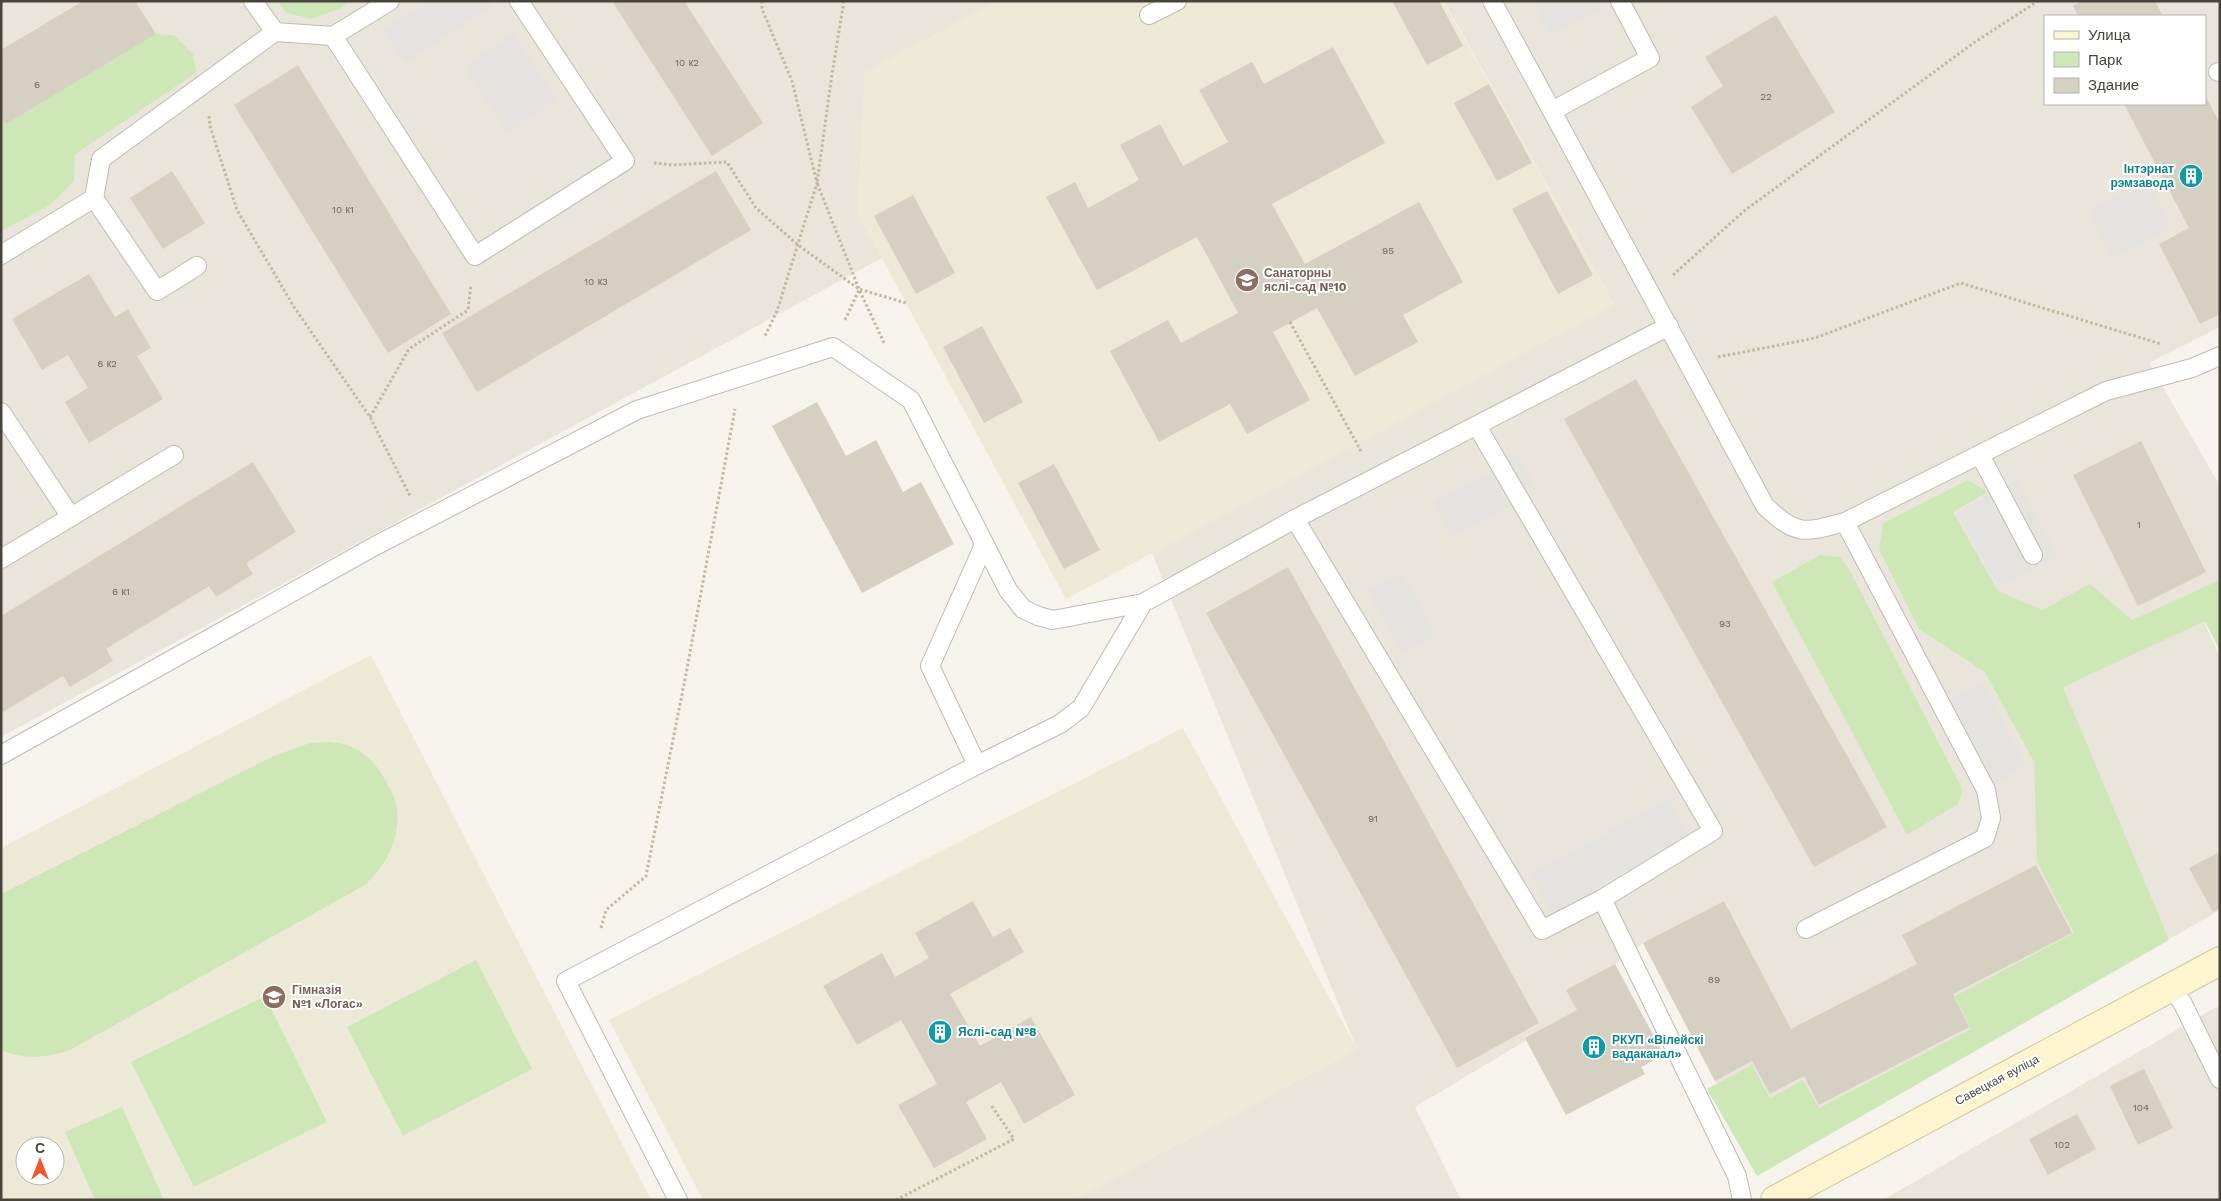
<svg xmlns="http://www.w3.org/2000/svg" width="2221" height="1201" viewBox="0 0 2221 1201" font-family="'Work Sans',sans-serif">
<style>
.residential{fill:#e9e5da;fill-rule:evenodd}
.education{fill:#ede9d7;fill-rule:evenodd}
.green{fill:#cee7b7}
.parking{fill:#e4e3e0}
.building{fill:#d6d0c2}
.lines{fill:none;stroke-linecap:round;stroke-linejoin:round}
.lane-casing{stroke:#c0bbae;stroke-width:20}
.secondary-casing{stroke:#d2c89e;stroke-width:30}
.path{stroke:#c1b8a0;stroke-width:3;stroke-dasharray:2.5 2.5;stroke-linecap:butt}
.lane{stroke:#fff;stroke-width:18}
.secondary{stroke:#fcf5cf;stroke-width:28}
.labels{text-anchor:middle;stroke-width:4;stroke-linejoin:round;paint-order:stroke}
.number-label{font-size:10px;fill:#6c675c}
.culture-label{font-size:12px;font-weight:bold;fill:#0d838f;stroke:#fff;text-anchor:start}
.education-label{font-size:12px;font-weight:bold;fill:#785e54;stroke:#fff;text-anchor:start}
.street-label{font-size:12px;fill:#49443a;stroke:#fff}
</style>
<rect width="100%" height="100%" fill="#f5f3ec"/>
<!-- residential -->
<g class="residential">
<polygon points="1,1 997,1 865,73 858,214 882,258 1,737"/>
<path d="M1444 1H2220V327L2149 363 2220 486V618L2205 624 2220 657V910L2171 938 1754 1143 1715 1081 1643 943 1615 964 1567 990 1577 1010 1415 1107 1461 1200H1073L1357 1049 1152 553 1614 304ZM2045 16H2205V104H2045Z"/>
<polygon points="2220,1005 2220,1200 1883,1200 2204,1014"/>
</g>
<!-- education -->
<g class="education">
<polygon points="997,1 1443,1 1614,304 1335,456 1066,599 858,214 865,72"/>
<path d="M371 655 651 1200H4L1 1195V848ZM25 1146H55V1176H25Z"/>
<polygon points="1183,728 1357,1049 1073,1200 703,1200 609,1020"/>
</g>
<!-- green -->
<g class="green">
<polygon points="278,1 351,1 339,9 310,19 285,12"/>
<polygon points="156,34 174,35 193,54 196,73 75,154 74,181 50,205 1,231 1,117 6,124"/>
<polygon points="1968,480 1987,492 1953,512 1998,591 2042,610 2090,584 2132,620 2220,580 2220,651 2205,621 2063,687 2169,940 1757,1176 1707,1089 1752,1065 1770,1098 1803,1080 1819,1108 1971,1029 1955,996 2074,933 2037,861 2034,762 1985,672 1919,629 1879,550 1883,523"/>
<polygon points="1820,555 1840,557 1849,569 1963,790 1958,804 1907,835 1772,582"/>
<path d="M330 742C336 743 343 743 349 746 364 751 375 763 383 776 388 785 394 795 396 804 403 835 386 867 363 886L70 1050C46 1058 25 1060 1 1050V894L274 756 310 743Z"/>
<polygon points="476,960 532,1069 403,1136 347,1027"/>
<polygon points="265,996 327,1122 194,1187 131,1062"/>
<polygon points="122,1107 164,1200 95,1200 65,1132"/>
</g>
<!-- parking -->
<g class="parking">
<polygon points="427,1 494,1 495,4 405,63 383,30"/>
<polygon points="1532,1 1614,1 1549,34"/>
<polygon points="513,34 557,99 508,132 464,67"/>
<polygon points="2146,181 2171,227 2113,259 2088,211"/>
<polygon points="1519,456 1538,492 1452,537 1433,501"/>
<polygon points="2016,480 2058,555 1999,588 1957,513"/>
<polygon points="1401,572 1436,634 1403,653 1367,591"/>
<polygon points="1982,683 2026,764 1986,790 1940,702"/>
<polygon points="1668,798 1689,836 1552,912 1531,875"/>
</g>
<!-- building -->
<g class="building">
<polygon points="83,1 135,1 156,34 6,124 1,117 1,50"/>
<polygon points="612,1 684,1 763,123 712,156"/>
<polygon points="1392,1 1439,1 1463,46 1427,65"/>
<polygon points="2081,1 2155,1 2163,16 2078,16 2073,6"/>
<polygon points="1776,15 1835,112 1732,174 1691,107 1723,86 1705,57"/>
<polygon points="1333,47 1385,143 1272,204 1305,264 1419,202 1463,282 1403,315 1418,342 1355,376 1317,308 1273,332 1310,400 1247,434 1230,404 1159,442 1110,351 1168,320 1181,343 1238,313 1197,237 1097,290 1046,197 1075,182 1088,208 1139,180 1120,145 1160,124 1183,166 1228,142 1199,90 1252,62 1264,84"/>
<polygon points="298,65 451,314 388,353 234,105"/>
<polygon points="1489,84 1532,163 1497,181 1454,103"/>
<polygon points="2205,95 2220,124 2220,314 2200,324 2159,244 2189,228 2124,104 2205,104"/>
<polygon points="172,171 205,223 163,249 130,198"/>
<polygon points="716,171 751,230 477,392 442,333"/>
<polygon points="1547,191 1593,275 1558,294 1512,209"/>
<polygon points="913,195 955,273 916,294 874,216"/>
<polygon points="89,274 115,317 128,309 151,348 137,356 163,399 89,443 65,402 88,388 68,355 42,370 12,319"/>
<polygon points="982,326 1023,402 984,423 943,347"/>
<polygon points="1636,379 1887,827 1814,867 1564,419"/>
<polygon points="817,402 846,456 876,440 903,492 921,482 954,544 862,593 772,426"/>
<polygon points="2141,441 2206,572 2138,606 2073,475"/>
<polygon points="253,462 296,532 246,563 253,574 216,597 209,586 106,649 113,661 70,687 63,676 1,713 1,616"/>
<polygon points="1054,464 1100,550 1064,569 1018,483"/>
<polygon points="1288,567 1539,1023 1457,1068 1206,613"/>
<polygon points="2220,852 2220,908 2213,912 2189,868"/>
<polygon points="2036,865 2072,933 1953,994 1969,1027 1819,1105 1804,1076 1770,1094 1752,1061 1715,1081 1643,943 1724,901 1791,1029 1917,964 1902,935"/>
<polygon points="973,901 993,937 1010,928 1024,952 950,994 980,1046 1031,1017 1075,1095 1024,1124 1001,1082 966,1102 987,1139 934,1168 898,1105 937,1084 901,1020 857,1045 823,986 882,953 895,977 929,958 915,933"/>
<polygon points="1615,964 1664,1055 1641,1067 1645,1074 1566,1115 1525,1038 1577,1010 1566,990"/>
<polygon points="2144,1069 2173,1128 2138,1145 2110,1086"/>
<polygon points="2077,1114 2096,1149 2048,1175 2029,1139"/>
</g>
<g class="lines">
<!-- lane casing -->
<g class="lane-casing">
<g id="lane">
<polyline points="253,1 275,32 333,36 390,1"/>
<polyline points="1492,1 1552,111 1650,58 1620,1"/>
<polyline points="1149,15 1177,1"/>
<polyline points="333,36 475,256 625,161 519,1"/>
<polyline points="2218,72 2220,72"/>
<path d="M1552 111 1765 506C1796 536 1805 533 1845 522L2106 391 2192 368 2220 356"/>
<polyline points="1,255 94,198"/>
<polyline points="197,266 157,291 94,198 101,159 275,32"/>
<polyline points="1,412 71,517"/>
<polyline points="1980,455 2033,555"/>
<polyline points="1295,519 1542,930 1602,899 1713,831 1477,426"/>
<polyline points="1,559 174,455"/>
<polyline points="1,755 375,546 637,410 833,347 911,400 1008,590 1023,609 1038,616 1053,620 1143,603 1295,519 1669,326"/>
<polyline points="977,765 930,666 984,545"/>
<polyline points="1602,899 1737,1176 1742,1200"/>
<polyline points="1806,929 1985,838 1991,818 1986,790 1845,522"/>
<polyline points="2171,986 2183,1004 2220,1079"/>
<polyline points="678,1200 566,981 977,765 1060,724 1081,708 1143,603"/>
</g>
</g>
<!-- secondary casing -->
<g class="secondary-casing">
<polyline id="secondary" points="1775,1200 2220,961"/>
</g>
<!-- path -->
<g class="path">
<polyline points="762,1 762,9 792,81 817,183 777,311 764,338"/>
<polyline points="844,1 832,74 817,183 859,289 885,345"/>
<polyline points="209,116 210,126 237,210 294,307 370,417 410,496"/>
<polyline points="654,163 672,165 727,162 756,208 798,245 859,289 906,303"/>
<polyline points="1673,275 1744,211 1975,42 2038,1"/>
<polyline points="845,320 859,290"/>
<polyline points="1290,322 1361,451"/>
<polyline points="1718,357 1815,338 1961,283 2161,344"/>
<polyline points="370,417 409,349 468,310 471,285"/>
<polyline points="601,928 606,910 646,876 686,674 735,409"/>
<polyline points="896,1200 1014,1139 991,1105"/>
</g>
<!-- lane -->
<use href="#lane" class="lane"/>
<!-- secondary -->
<use href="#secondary" class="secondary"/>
</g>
<!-- icons -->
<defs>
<g id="building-disc" transform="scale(1.25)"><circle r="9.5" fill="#0f9aa8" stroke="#fff"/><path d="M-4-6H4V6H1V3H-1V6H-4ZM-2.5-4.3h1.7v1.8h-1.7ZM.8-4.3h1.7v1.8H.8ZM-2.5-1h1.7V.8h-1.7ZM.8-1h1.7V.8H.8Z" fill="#fff"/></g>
<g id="school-disc" transform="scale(1.25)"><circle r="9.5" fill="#8d6e63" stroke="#fff"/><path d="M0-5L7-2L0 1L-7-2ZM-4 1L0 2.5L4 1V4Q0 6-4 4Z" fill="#fff"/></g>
</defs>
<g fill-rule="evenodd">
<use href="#building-disc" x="2191" y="176"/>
<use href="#school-disc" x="1247" y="280"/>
<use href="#school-disc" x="274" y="997"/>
<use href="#building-disc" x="940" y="1032"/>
<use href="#building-disc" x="1594" y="1047"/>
</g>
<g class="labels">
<!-- number labels -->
<g class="number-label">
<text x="687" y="66">10 к2</text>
<text x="37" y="88">6</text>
<text x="1766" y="100">22</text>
<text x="343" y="213">10 к1</text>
<text x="1388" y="254">95</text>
<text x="596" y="285">10 к3</text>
<text x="107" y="367">6 к2</text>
<text x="2139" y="528">1</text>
<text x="121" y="595">6 к1</text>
<text x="1725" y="627">93</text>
<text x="1373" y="822">91</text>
<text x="1714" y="983">89</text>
<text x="2141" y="1111">104</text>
<text x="2062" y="1148">102</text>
</g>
<!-- culture labels -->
<g class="culture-label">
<text x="2174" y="173" text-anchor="end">Інтэрнат<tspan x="2174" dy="14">рэмзавода</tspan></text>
<text x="958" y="1036">Яслі-сад №8</text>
<text x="1612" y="1044">РКУП «Вілейскі<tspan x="1612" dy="14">вадаканал»</tspan></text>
</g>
<!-- education labels -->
<g class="education-label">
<text x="1264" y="277">Санаторны<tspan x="1264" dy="14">яслі-сад №10</tspan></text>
<text x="292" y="994">Гімназія<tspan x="292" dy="14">№1 «Логас»</tspan></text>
</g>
<!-- street labels -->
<g class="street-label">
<text transform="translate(1997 1080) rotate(-28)" y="4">Савецкая вуліца</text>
</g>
</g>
<!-- border -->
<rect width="2221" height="1201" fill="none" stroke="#49443a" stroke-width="5"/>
<!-- legend -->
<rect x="2044" y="15" width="162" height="90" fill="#ffffff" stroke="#b6b4b0"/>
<rect x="2054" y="31" width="25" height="8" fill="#fcf5cf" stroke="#b6b4b0"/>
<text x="2088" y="40" font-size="15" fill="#49443a">Улица</text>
<rect x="2054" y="52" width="25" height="15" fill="#cee7b7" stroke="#b6b4b0"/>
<text x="2088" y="65" font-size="15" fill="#49443a">Парк</text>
<rect x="2054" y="78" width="25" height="15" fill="#d6d0c2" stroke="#b6b4b0"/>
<text x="2088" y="90" font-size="15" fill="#49443a">Здание</text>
<!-- north arrow -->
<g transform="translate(40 1161)"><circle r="24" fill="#ffffff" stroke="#b6b4b0"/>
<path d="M0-4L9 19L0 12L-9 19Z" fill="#ef5629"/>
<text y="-8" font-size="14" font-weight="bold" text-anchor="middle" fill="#49443a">С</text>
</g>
</svg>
